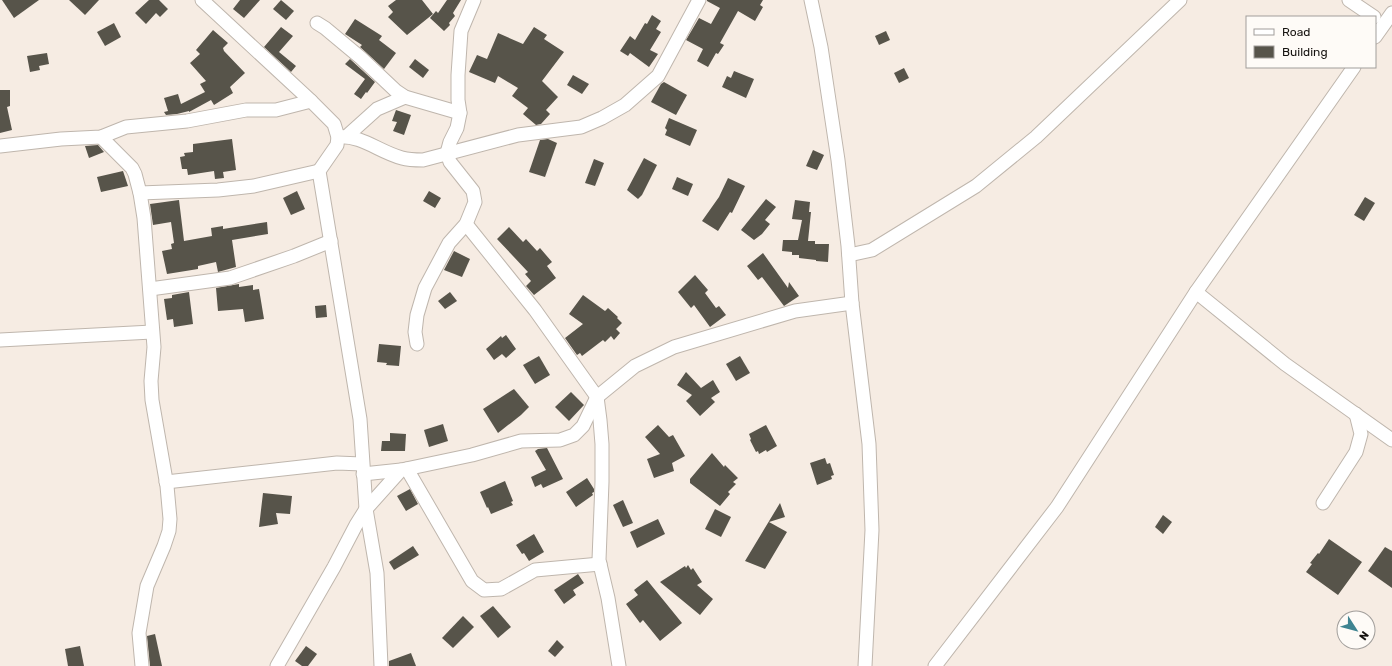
<svg xmlns="http://www.w3.org/2000/svg" width="1392" height="666" viewBox="0 0 1392 666" font-family="Rubik,sans-serif">
<style>
.building{fill:#57544a}
.lines{fill:none;stroke-linecap:round;stroke-linejoin:round}
.minor-casing{stroke:#bfb6ad;stroke-width:15}
.minor{stroke:#fff;stroke-width:13}
</style>
<rect width="100%" height="100%" fill="#f6ece3"/>
<!-- building -->
<g class="building">
<polygon points="2,0 39,0 14,18"/>
<polygon points="69,0 99,0 85,15"/>
<polygon points="149,0 159,0 168,9 160,17 156,13 146,24 135,13"/>
<polygon points="240,0 260,0 244,18 233,9"/>
<polygon points="281,0 294,11 286,20 273,9"/>
<polygon points="396,0 422,0 433,14 407,35 388,17 393,12 388,6"/>
<polygon points="447,0 461,0 453,13 455,16 449,23 450,25 444,31 430,18 436,11 438,13"/>
<polygon points="707,0 763,0 760,5 763,7 755,21 738,11 720,43 724,45 718,54 716,53 708,67 697,61 703,49 686,40 699,18 711,24 720,8 707,1"/>
<polygon points="652,15 661,21 656,29 661,32 650,50 658,54 649,67 630,53 628,56 620,51 630,36 635,40 645,23 647,24"/>
<polygon points="355,19 382,36 379,40 396,53 384,69 360,47 362,45 345,34"/>
<polygon points="114,23 121,37 105,46 97,32"/>
<polygon points="281,27 293,36 279,52 296,66 291,72 264,47"/>
<polygon points="534,27 547,35 544,39 564,52 542,81 558,97 546,110 550,114 541,124 536,125 523,114 528,108 512,96 518,88 498,76 495,83 469,72 477,55 487,59 498,33 523,44"/>
<polygon points="213,30 228,43 223,48 224,51 245,73 230,87 233,93 214,105 211,100 189,112 189,111 177,114 166,115 164,112 168,111 164,98 178,94 181,104 205,92 200,84 206,81 190,63 200,54 196,50"/>
<polygon points="886,31 890,40 879,45 875,36"/>
<polygon points="47,53 49,64 39,66 40,70 30,72 27,56"/>
<polygon points="350,59 375,82 367,93 366,92 361,99 354,94 365,79 345,64"/>
<polygon points="415,59 429,70 423,78 409,67"/>
<polygon points="904,68 909,78 899,83 894,73"/>
<polygon points="734,71 754,79 746,98 722,87 727,76 731,78"/>
<polygon points="573,75 589,84 582,94 567,85"/>
<polygon points="664,82 687,95 676,115 651,102 661,84"/>
<polygon points="0,90 10,90 10,106 7,107 12,130 0,133"/>
<polygon points="396,110 411,115 404,135 393,131 397,122 392,121"/>
<polygon points="669,118 697,130 690,146 665,135 667,130 665,128"/>
<polygon points="232,139 236,170 223,172 224,178 215,179 214,171 188,175 187,169 182,169 180,157 185,156 184,153 193,152 193,144"/>
<polygon points="548,139 557,143 545,177 529,172 540,140"/>
<polygon points="98,145 104,152 89,158 85,146"/>
<polygon points="813,150 824,155 817,170 806,166"/>
<polygon points="644,158 657,165 642,195 638,199 627,190"/>
<polygon points="594,159 604,163 595,186 585,183"/>
<polygon points="123,171 128,186 101,192 97,177"/>
<polygon points="677,177 693,184 688,196 672,189"/>
<polygon points="728,178 745,186 732,213 730,212 718,231 702,221 719,197"/>
<polygon points="297,191 305,209 291,215 283,198"/>
<polygon points="429,191 441,198 435,208 423,201"/>
<polygon points="1365,197 1375,203 1364,221 1354,215"/>
<polygon points="766,199 776,207 765,220 770,224 762,234 754,240 741,230"/>
<polygon points="179,200 184,241 212,236 211,228 223,226 223,229 267,222 268,234 232,240 236,267 218,272 216,262 198,266 198,269 167,274 162,251 172,249 171,244 174,243 171,222 153,225 150,204"/>
<polygon points="795,200 810,202 809,212 811,212 808,241 815,241 815,244 829,244 828,262 816,261 816,260 799,258 799,255 792,255 792,252 782,251 783,240 798,240 802,220 792,219"/>
<polygon points="509,227 523,242 526,239 537,251 540,248 552,262 547,266 556,278 534,295 526,286 531,281 525,274 528,272 497,239"/>
<polygon points="454,251 470,259 462,277 444,270"/>
<polygon points="763,253 788,288 789,282 799,296 784,306 762,277 758,280 747,266"/>
<polygon points="695,275 708,290 705,293 716,308 719,306 726,315 710,327 694,305 691,308 678,292"/>
<polygon points="239,284 239,287 253,285 253,290 259,289 264,319 245,322 243,309 218,311 216,288"/>
<polygon points="189,292 193,324 174,327 173,319 167,320 164,299 172,298 172,295"/>
<polygon points="450,292 457,301 445,309 438,301"/>
<polygon points="583,295 605,311 608,308 618,317 617,318 622,323 616,329 620,333 614,340 611,336 605,342 603,340 582,356 580,353 577,355 565,338 583,324 569,314"/>
<polygon points="326,305 327,317 316,318 315,306"/>
<polygon points="506,335 516,349 506,358 502,354 494,360 486,349 501,336 502,338"/>
<polygon points="379,344 401,346 399,366 386,365 387,363 377,362"/>
<polygon points="539,356 550,375 535,384 523,365"/>
<polygon points="740,356 750,373 736,381 726,364"/>
<polygon points="686,372 701,388 713,380 720,392 711,398 715,402 700,416 686,401 692,395 677,385"/>
<polygon points="514,389 529,407 521,415 498,433 483,409"/>
<polygon points="571,392 584,405 569,421 555,407"/>
<polygon points="443,424 448,441 429,447 424,430"/>
<polygon points="658,425 669,437 673,435 685,456 672,463 674,471 654,478 647,459 660,454 645,437"/>
<polygon points="766,425 777,446 767,452 766,450 759,454 758,451 756,452 750,440 751,439 749,434"/>
<polygon points="390,433 406,434 405,451 381,451 382,441 390,441"/>
<polygon points="547,448 563,479 543,488 541,484 535,487 531,477 546,470 535,451 538,449"/>
<polygon points="712,453 724,467 725,465 738,478 733,482 736,484 728,492 730,494 720,506 690,483 690,479"/>
<polygon points="825,458 827,464 830,463 834,475 831,476 832,479 817,485 810,463"/>
<polygon points="587,478 594,489 594,492 592,493 593,495 576,507 566,492"/>
<polygon points="505,481 513,501 511,502 513,505 491,514 488,507 487,508 480,492"/>
<polygon points="410,489 418,504 406,511 397,496"/>
<polygon points="263,493 292,496 290,514 276,513 278,524 259,527"/>
<polygon points="623,500 633,523 623,527 613,505"/>
<polygon points="780,503 785,517 769,522 787,532 765,569 745,561"/>
<polygon points="715,509 731,517 721,537 705,529"/>
<polygon points="1163,515 1172,522 1163,534 1155,527"/>
<polygon points="658,519 665,534 637,548 630,532"/>
<polygon points="534,534 544,552 529,561 524,553 522,554 516,545"/>
<polygon points="1329,539 1362,562 1338,595 1306,572 1312,564 1310,563 1318,553 1319,554"/>
<polygon points="413,546 419,555 394,570 389,562"/>
<polygon points="1385,547 1392,551 1392,588 1368,571"/>
<polygon points="688,565 691,570 693,568 702,582 697,585 713,599 700,615 660,582 685,566 686,568"/>
<polygon points="578,574 584,583 573,590 576,595 564,604 554,590"/>
<polygon points="647,580 682,623 660,641 643,620 640,623 626,604 638,595 634,590"/>
<polygon points="493,606 511,627 498,638 480,616"/>
<polygon points="463,616 474,627 453,648 442,638"/>
<polygon points="155,634 162,666 150,666 147,636"/>
<polygon points="557,640 564,647 555,657 548,651"/>
<polygon points="80,646 84,666 68,666 65,649"/>
<polygon points="306,646 317,654 308,666 302,666 295,661"/>
<polygon points="411,653 416,666 389,666 389,661"/>
</g>
<g class="lines">
<!-- minor casing -->
<g class="minor-casing">
<g id="minor">
<polyline points="202,0 311,101 334,124 338,137 337,145 319,171 360,419 366,509 377,573 381,666"/>
<polyline points="811,0 821,47 838,160 848,246 852,303 869,444 872,530 865,666"/>
<polyline points="1349,0 1374,17"/>
<polyline points="317,23 325,28 361,58 396,91 405,97 460,113"/>
<polyline points="1375,37 1392,13"/>
<polyline points="347,136 377,109 405,97"/>
<polyline points="101,137 132,168 135,174 140,193 144,218 154,347 151,381 152,400 167,486 170,519 169,531 164,546 147,586 139,633 142,666"/>
<path d="M338 137C362 135 379 152 402 158 409 160 416 160 423 160L518 135 581 127 602 118 625 105 658 76 699 0"/>
<polyline points="0,146 61,139 101,137 126,127 187,121 246,110 276,110 311,101"/>
<polyline points="140,193 218,190 254,186 319,171"/>
<polyline points="466,224 535,310 597,397 600,420 602,444 602,482 599,560 608,598 619,666"/>
<polyline points="849,255 872,250 976,186 1036,137 1180,0"/>
<polyline points="150,289 230,278 294,256 331,241"/>
<polyline points="1196,292 1285,364 1392,440"/>
<polyline points="0,340 152,332"/>
<polyline points="417,344 415,332 417,315 425,288 449,243 466,224 475,202 473,191 450,162 447,153 450,142 457,128 460,113 458,100 458,75 461,31 474,0"/>
<polyline points="407,469 472,581 484,590 501,589 535,570 600,564"/>
<polyline points="363,474 401,470"/>
<polyline points="166,482 337,463 362,464"/>
<polyline points="1323,503 1356,452 1361,434 1356,414"/>
<polyline points="277,666 334,567 356,525 366,509 401,470 472,455 521,441 560,440 574,435 583,426 597,397 635,366 674,347 795,311 852,303"/>
<polyline points="935,666 1057,507 1196,292 1354,67"/>
</g>
</g>
<!-- minor -->
<use href="#minor" class="minor"/>
</g>
<!-- legend -->
<rect x="1246" y="16" width="130" height="52" fill="#fefbf7" stroke="#a19e9b"/>
<rect x="1254" y="29" width="20" height="6" fill="#ffffff" stroke="#a19e9b"/>
<text x="1282" y="36" font-size="12" fill="#161310">Road</text>
<rect x="1254" y="46" width="20" height="12" fill="#57544a" stroke="#a19e9b"/>
<text x="1282" y="56" font-size="12" fill="#161310">Building</text>
<!-- north arrow -->
<g transform="translate(1356 630) rotate(126)"><circle r="19" fill="#fefbf7" stroke="#a19e9b"/>
<path d="M0-3L7 15L0 10L-7 15Z" fill="#3f8491"/>
<text y="-6" font-size="11" font-weight="bold" text-anchor="middle" fill="#161310">N</text>
</g>
</svg>
